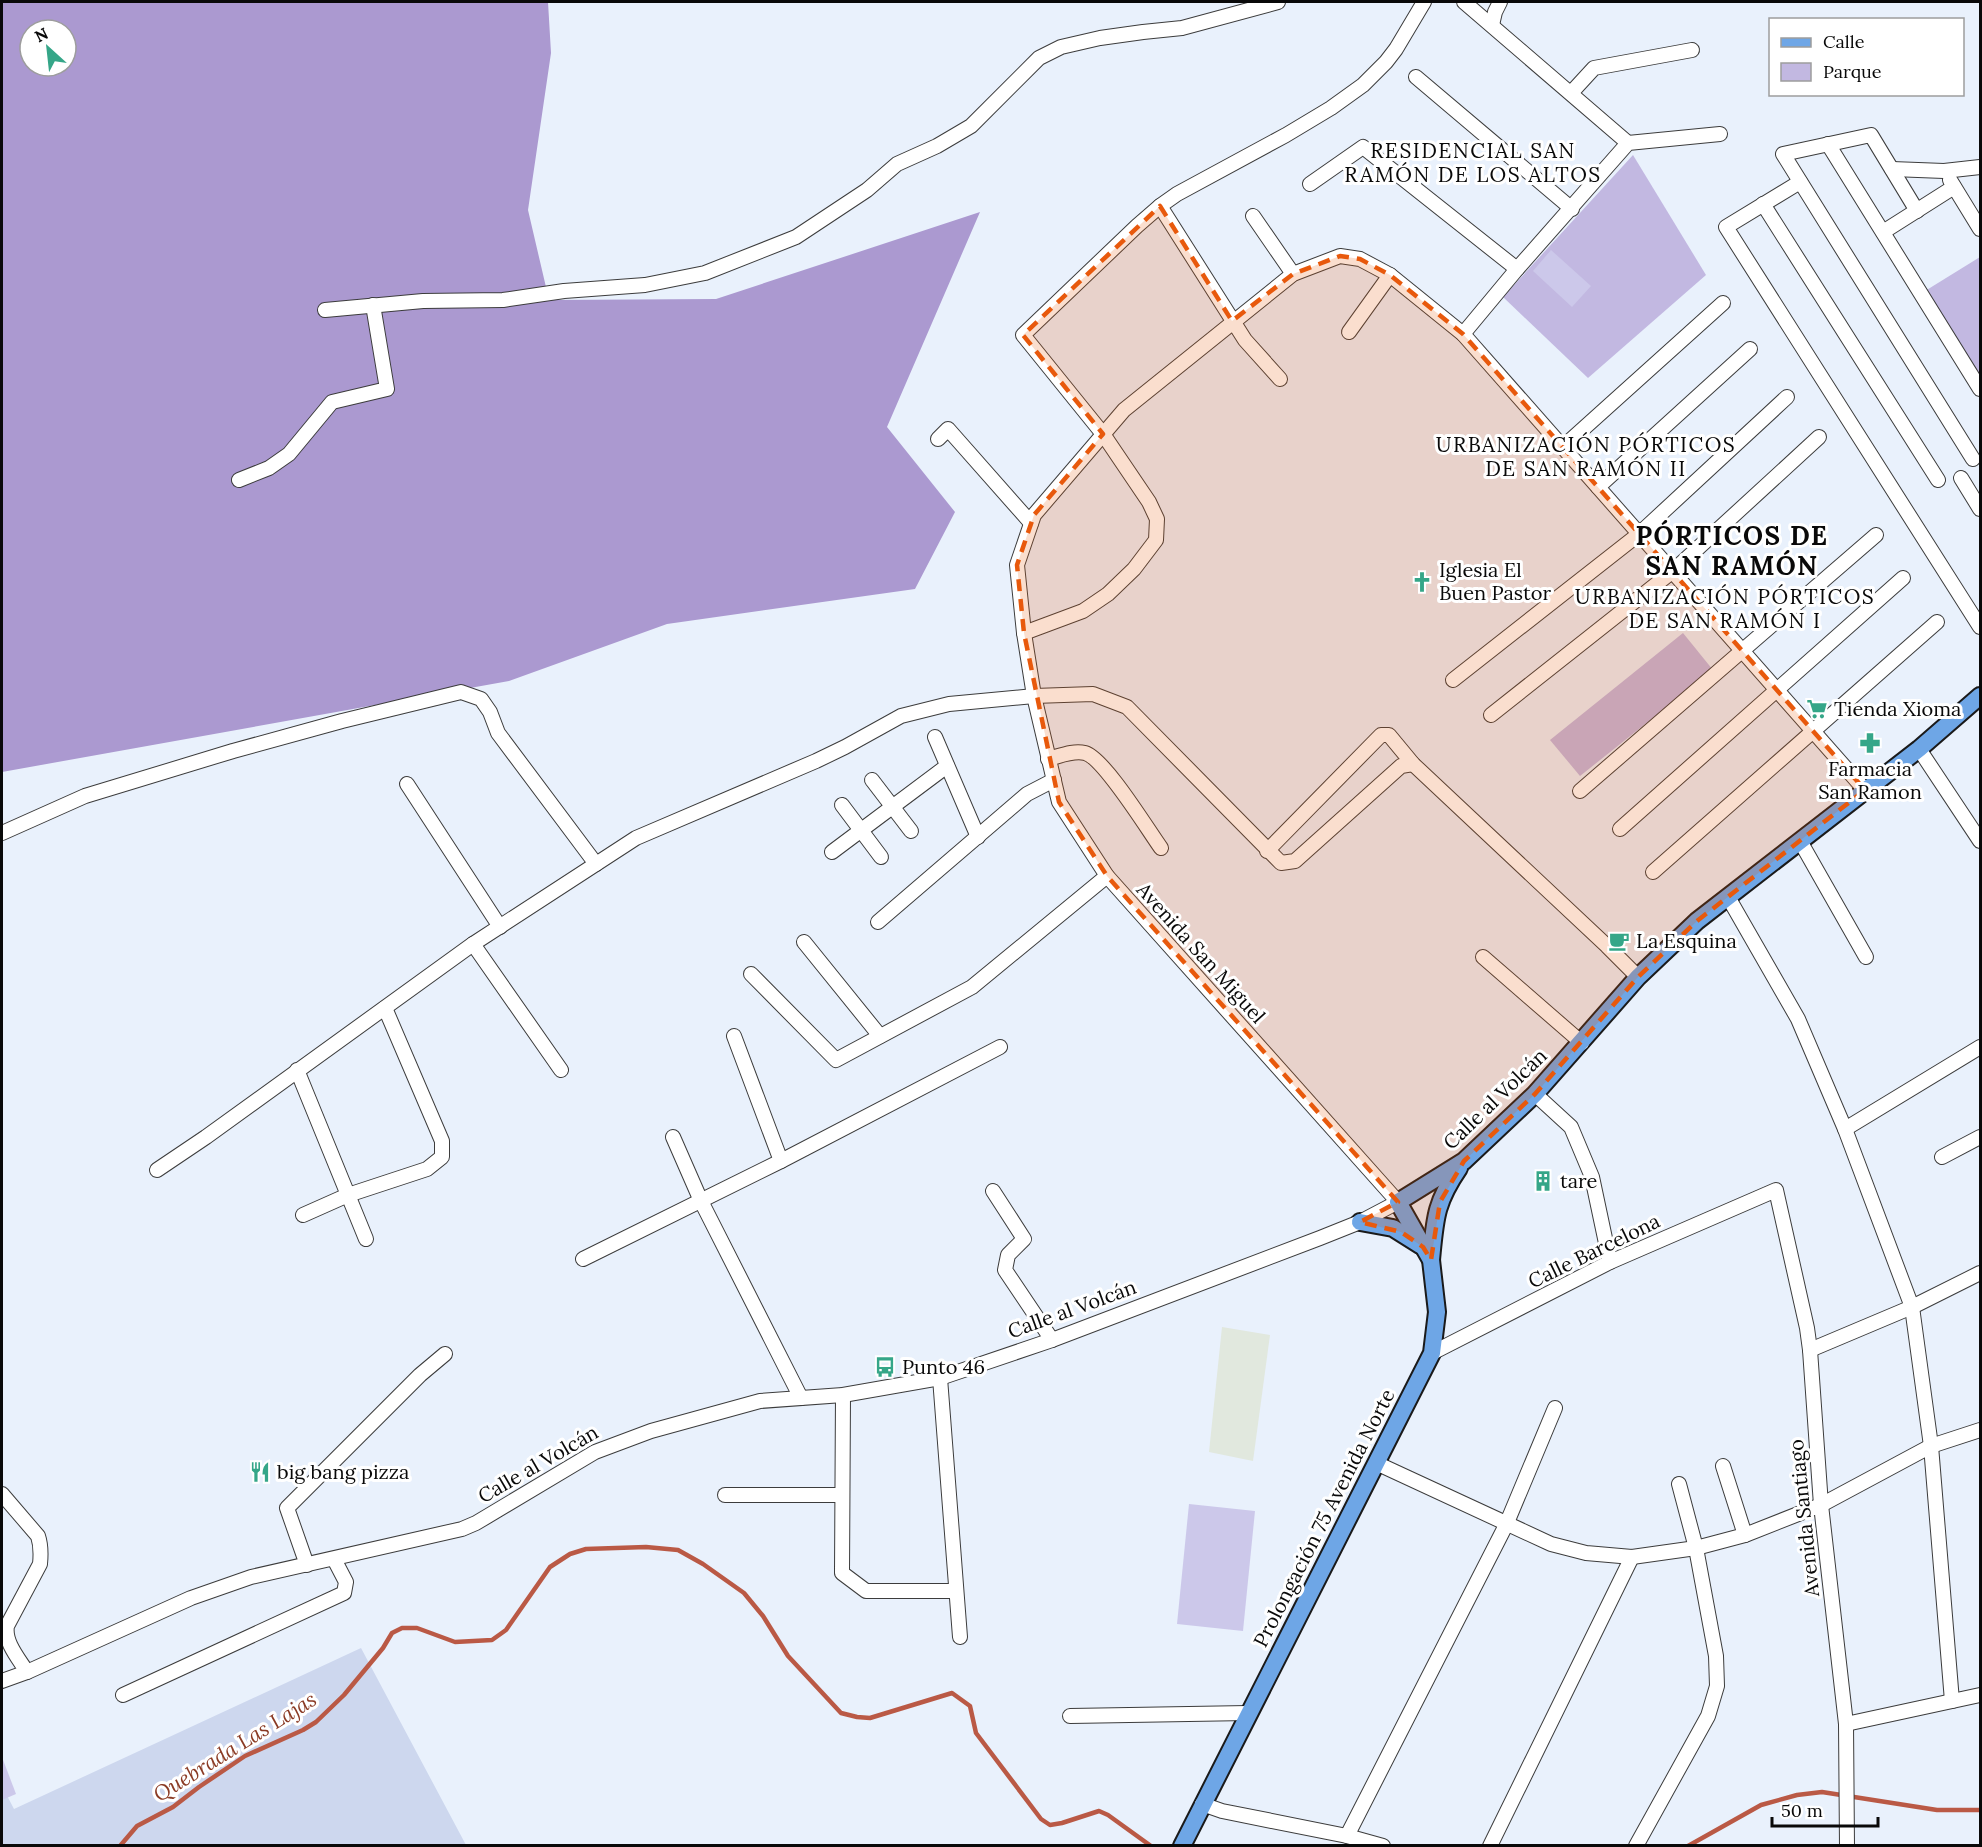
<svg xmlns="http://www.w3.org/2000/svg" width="1982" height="1847" viewBox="0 0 1982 1847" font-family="Lora,serif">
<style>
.industrial{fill:#e1e8de}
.farmland{fill:#cdd7ee}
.green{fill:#c2b8e1}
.forest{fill:#ab99d0;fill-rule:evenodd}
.pitch{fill:#ccc8ea}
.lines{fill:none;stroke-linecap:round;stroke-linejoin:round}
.stream{stroke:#ba5945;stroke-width:4.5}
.minor-casing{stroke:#3c3c3c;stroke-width:16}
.major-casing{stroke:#1a1a1a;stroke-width:20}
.minor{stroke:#fff;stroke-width:14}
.major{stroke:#6ea6e6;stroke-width:16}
.marked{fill:#e8590c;fill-opacity:0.2;stroke:#e8590c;stroke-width:4.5;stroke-dasharray:12 8;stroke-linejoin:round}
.labels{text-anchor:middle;stroke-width:6;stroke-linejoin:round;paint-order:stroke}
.poi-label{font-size:20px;fill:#090909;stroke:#fff;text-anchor:start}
.street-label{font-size:20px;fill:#090909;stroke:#fff}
.neighbourhood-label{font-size:21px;letter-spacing:1.5px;fill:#090909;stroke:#fff}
.water-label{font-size:21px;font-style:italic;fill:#8a3a24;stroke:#fff}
.district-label{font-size:26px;font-weight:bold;letter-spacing:1.5px;fill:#090909;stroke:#fff}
</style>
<rect width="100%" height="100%" fill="#e9f1fc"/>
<!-- industrial -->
<polygon class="industrial" points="1222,1327 1270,1335 1253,1461 1209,1452"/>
<!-- farmland -->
<polygon class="farmland" points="361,1648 466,1845 2,1845 2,1786 14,1809"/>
<!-- green -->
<g class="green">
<polygon points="1633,155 1706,275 1588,378 1503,297"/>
<polygon points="1980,257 1980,382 1925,291"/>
<polygon points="1683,633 1713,670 1580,776 1550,740"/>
</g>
<!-- forest -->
<path class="forest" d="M2 2H548L551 53 528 210 549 300 716 299 980 212 887 427 955 512 915 589 667 624 509 681 2 772ZM30 30H66V66H30Z"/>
<!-- pitch -->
<g class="pitch">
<polygon points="1551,250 1591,286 1572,307 1533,271"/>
<polygon points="1189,1504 1255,1511 1243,1631 1177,1624"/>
<polygon points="2,1757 16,1794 2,1800"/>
</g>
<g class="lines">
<!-- stream -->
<g class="stream">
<polyline points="120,1846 137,1826 173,1807 199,1787 245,1756 303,1730 316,1722 344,1695 383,1648 392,1633 402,1628 417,1628 455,1642 492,1640 506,1630 550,1567 570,1554 586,1549 646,1547 678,1550 703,1564 744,1593 763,1616 788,1656 841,1713 857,1717 870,1718 952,1693 970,1706 976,1733 1041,1819 1050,1825 1062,1823 1099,1811 1108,1815 1151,1846"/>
<polyline points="1688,1846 1761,1805 1797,1795 1822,1792 1937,1810 1980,1810"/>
</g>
<!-- minor casing -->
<g class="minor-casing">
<g id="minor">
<polyline points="1464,2 1628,143"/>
<polyline points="1492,25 1495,12 1500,2"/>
<polyline points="1416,77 1572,209"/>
<polyline points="1571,93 1594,68 1692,50"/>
<polyline points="1828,144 1980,389"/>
<polyline points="1892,169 1944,171 1980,167"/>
<polyline points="1950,180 1980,229"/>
<polyline points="1800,182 1726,227 1980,627"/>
<polyline points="1310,184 1363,147 1517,269"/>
<polyline points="1763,204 1938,480"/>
<polyline points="1917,211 1871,135 1783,154 1973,459"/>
<polyline points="1253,216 1293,274"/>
<polyline points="1883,232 1954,187"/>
<polyline points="325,310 423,301 503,300 564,291 645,285 705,273 796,237 867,190 897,164 937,146 971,126 1039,58 1061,47 1100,38 1143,32 1182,28 1278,2"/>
<polyline points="1349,332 1390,275"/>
<polyline points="1463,334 1517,269 1628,143 1720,134"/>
<polyline points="1280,379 1245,340 1160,206 1177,194 1286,135 1331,108 1363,85 1386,62 1396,49 1424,2"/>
<polyline points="938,439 948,429 1031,523"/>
<polyline points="1563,447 1723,303"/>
<polyline points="1961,478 1980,509"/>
<polyline points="239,480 269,468 289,454 332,402 387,389 373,305"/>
<polyline points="1598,487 1750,349"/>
<polyline points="1024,633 1083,611 1108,594 1134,569 1156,540 1157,519 1149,502 1103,434 1023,335 1137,226 1160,206"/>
<polyline points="1453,680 1639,534 1787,397"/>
<polyline points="1491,715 1673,571 1819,437"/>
<polyline points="935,737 978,837"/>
<polyline points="1919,749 1980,841"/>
<path d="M1048 759C1060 756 1073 750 1085 753 1104 758 1148 830 1161 848"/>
<polyline points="872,780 911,831"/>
<polyline points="407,784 500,927"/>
<polyline points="1580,791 1876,535"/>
<polyline points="842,805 881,857"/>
<polyline points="1620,829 1903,578"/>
<polyline points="2,833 85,796 233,751 342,721 461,692 481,699 490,712 498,733 596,864"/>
<polyline points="1800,841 1866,957"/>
<polyline points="1267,851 1381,735 1389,735 1413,764 1607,946 1638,977"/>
<polyline points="832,852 947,766"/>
<polyline points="1653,872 1937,622"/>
<polyline points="1728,897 1798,1019 1845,1129 1912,1307 1931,1446 1952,1701"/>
<polyline points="878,922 1027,794 1054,780"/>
<polyline points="804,942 880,1036"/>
<polyline points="473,944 561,1070"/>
<polyline points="1483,957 1582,1043"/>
<polyline points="751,974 836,1060 972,987 1107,876"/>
<polyline points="734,1036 781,1161"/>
<polyline points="297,1070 366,1239"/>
<polyline points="1535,1094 1571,1127 1592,1177 1610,1262"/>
<polyline points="1845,1129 1980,1047"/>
<polyline points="673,1137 701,1201 801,1398"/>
<polyline points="1942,1157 1980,1137"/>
<polyline points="157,1170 206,1137 473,944 636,838 816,761 845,747 901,716 949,704 1034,696 1093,694 1127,707 1281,863 1295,861 1401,766 1413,764"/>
<polyline points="993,1191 1024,1239 1008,1255 1005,1270 1052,1340"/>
<polyline points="303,1215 348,1195 427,1169 442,1157 442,1141 385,1008"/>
<polyline points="583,1259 781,1161 1000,1047"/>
<polyline points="1810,1350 1912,1307 1980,1273"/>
<polyline points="1432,1353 1610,1262 1776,1190 1807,1328 1810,1350 1821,1505 1846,1724 1847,1846"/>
<polyline points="940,1378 960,1637"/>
<polyline points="843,1395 842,1573 866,1591 956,1591"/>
<polyline points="1376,1463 1551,1544 1586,1553 1632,1557 1696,1548 1745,1535 1821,1505 1931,1446 1980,1430"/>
<polyline points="1723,1466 1745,1535"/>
<path d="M2 1494 38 1536C41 1545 41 1554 40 1564L7 1626C4 1642 19 1659 27 1672"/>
<polyline points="725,1495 841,1495"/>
<polyline points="307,1565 287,1508 420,1375 445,1354"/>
<polyline points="2,1681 27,1672 191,1598 251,1577 462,1529 476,1523 595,1452 651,1431 760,1401 843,1395 940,1378 1052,1340 1320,1238 1360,1222 1398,1202 1107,876 1059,802 1034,696 1024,633 1017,565 1034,515 1124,410 1293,274 1340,256 1360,259 1390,275 1463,334 1865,790"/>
<polyline points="123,1695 344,1593 346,1582 334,1559"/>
<polyline points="1070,1716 1248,1713"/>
<polyline points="1846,1724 1980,1695"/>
<polyline points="1202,1804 1222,1811 1347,1836 1383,1846"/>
<polyline points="1347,1836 1506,1525 1555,1408"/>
<polyline points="1490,1846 1632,1557"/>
<polyline points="1636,1846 1708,1716 1717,1686 1716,1656 1696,1548 1679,1484"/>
</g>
</g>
<!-- major casing -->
<g class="major-casing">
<g id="major">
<polyline points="1360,1222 1393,1228 1420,1245"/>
<path d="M1431 1260C1435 1219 1435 1203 1459 1168"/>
<polyline points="1182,1846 1432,1353 1437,1312 1431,1260 1398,1202 1464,1161 1535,1094 1638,977 1697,921 1919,749 1980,696"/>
</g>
</g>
<!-- minor -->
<use href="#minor" class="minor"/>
<!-- major -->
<use href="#major" class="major"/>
</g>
<!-- marked area -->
<path class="marked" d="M1160 206 1232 321 1293 274 1340 256 1360 259 1390 275 1463 334 1865 790 1697 921 1638 977 1535 1094 1464 1161 1440 1202 1431 1260 1423 1247 1401 1232 1360 1222 1398 1202 1107 876 1059 802 1024 633 1017 565 1034 515 1103 434 1023 335Z"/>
<!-- icons -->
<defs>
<g id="church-bare" transform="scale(1.62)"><path d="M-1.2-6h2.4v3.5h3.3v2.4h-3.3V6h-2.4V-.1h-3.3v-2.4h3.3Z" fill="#35a688" stroke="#fff" stroke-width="2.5" paint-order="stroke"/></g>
<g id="supermarket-bare" transform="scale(1.62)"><path d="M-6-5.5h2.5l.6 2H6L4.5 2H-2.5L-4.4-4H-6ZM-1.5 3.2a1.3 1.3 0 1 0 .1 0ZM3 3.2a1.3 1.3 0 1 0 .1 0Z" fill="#35a688" stroke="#fff" stroke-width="2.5" paint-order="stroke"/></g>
<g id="pharmacy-bare" transform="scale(1.62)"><path d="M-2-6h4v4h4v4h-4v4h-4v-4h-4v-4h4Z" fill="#35a688" stroke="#fff" stroke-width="2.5" paint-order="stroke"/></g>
<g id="cafe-bare" transform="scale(1.62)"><path d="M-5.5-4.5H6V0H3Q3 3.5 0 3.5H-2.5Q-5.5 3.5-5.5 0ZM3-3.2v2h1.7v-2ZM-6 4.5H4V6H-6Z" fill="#35a688" stroke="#fff" stroke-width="2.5" paint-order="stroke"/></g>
<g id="building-bare" transform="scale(1.62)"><path d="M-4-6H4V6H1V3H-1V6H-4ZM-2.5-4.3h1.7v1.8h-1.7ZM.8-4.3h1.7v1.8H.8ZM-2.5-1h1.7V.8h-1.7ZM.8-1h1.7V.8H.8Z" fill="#35a688" stroke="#fff" stroke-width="2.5" paint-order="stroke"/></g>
<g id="bus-bare" transform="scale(1.62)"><path d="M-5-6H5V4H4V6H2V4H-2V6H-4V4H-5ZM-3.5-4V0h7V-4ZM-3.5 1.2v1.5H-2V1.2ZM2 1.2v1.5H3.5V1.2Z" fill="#35a688" stroke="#fff" stroke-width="2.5" paint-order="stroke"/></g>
<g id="restaurant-bare" transform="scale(1.62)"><path d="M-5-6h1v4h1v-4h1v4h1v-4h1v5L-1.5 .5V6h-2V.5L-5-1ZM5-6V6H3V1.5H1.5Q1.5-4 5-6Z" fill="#35a688" stroke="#fff" stroke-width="2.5" paint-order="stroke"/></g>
</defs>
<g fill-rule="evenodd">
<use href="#church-bare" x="1422" y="582"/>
<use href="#supermarket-bare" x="1817" y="709"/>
<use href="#pharmacy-bare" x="1870" y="743"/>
<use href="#cafe-bare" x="1619" y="941"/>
<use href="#building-bare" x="1543" y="1181"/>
<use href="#bus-bare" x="885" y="1367"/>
<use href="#restaurant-bare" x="260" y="1472"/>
</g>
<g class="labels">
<!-- poi labels -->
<g class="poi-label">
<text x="1439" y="577">Iglesia El<tspan x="1439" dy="23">Buen Pastor</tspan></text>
<text x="1834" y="716">Tienda Xioma</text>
<text x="1870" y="776" text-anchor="middle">Farmacia<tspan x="1870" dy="23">San Ramon</tspan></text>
<text x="1636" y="948">La Esquina</text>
<text x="1560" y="1188">tare</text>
<text x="902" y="1374">Punto 46</text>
<text x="277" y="1479">big bang pizza</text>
</g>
<!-- street labels -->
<g class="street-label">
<text transform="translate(1201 953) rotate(48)" y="7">Avenida San Miguel</text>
<text transform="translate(1495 1099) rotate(-44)" y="7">Calle al Volcán</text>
<text transform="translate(1594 1251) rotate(-26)" y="7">Calle Barcelona</text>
<text transform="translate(1072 1309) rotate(-20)" y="7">Calle al Volcán</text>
<text transform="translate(538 1464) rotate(-30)" y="7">Calle al Volcán</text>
<text transform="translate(1324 1518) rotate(-63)" y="7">Prolongación 75 Avenida Norte</text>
<text transform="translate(1804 1518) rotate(-96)" y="7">Avenida Santiago</text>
</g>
<!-- neighbourhood labels -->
<g class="neighbourhood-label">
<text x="1473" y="158">RESIDENCIAL SAN<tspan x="1473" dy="24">RAMÓN DE LOS ALTOS</tspan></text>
<text x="1586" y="452">URBANIZACIÓN PÓRTICOS<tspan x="1586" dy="24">DE SAN RAMÓN II</tspan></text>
<text x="1725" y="604">URBANIZACIÓN PÓRTICOS<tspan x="1725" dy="24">DE SAN RAMÓN I</tspan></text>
</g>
<!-- water labels -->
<g class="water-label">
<text transform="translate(235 1747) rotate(-32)" y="7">Quebrada Las Lajas</text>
</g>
<!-- district labels -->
<g class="district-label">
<text x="1732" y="545">PÓRTICOS DE<tspan x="1732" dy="30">SAN RAMÓN</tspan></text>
</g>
</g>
<!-- border -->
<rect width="1982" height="1847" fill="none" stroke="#090909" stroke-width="6"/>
<!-- legend -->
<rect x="1769" y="18" width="195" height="78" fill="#ffffff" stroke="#9d9d9d" stroke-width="1.5"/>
<rect x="1781" y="38" width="30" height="9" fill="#6ea6e6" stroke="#9d9d9d" stroke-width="1.5"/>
<text x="1823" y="48" font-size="18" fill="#090909">Calle</text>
<rect x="1781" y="63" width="30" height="18" fill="#c2b8e1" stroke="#9d9d9d" stroke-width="1.5"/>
<text x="1823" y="78" font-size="18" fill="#090909">Parque</text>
<!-- north arrow -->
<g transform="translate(48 48) rotate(333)"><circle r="28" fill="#ffffff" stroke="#9d9d9d" stroke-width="1.5"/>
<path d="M0-4.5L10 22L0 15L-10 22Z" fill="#35a688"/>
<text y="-9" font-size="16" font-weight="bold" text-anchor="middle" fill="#090909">N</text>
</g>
<!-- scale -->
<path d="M1772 1817v9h106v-9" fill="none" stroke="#090909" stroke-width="3"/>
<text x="1781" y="1817" font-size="18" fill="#090909" stroke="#ffffff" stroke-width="4.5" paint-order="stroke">50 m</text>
</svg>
